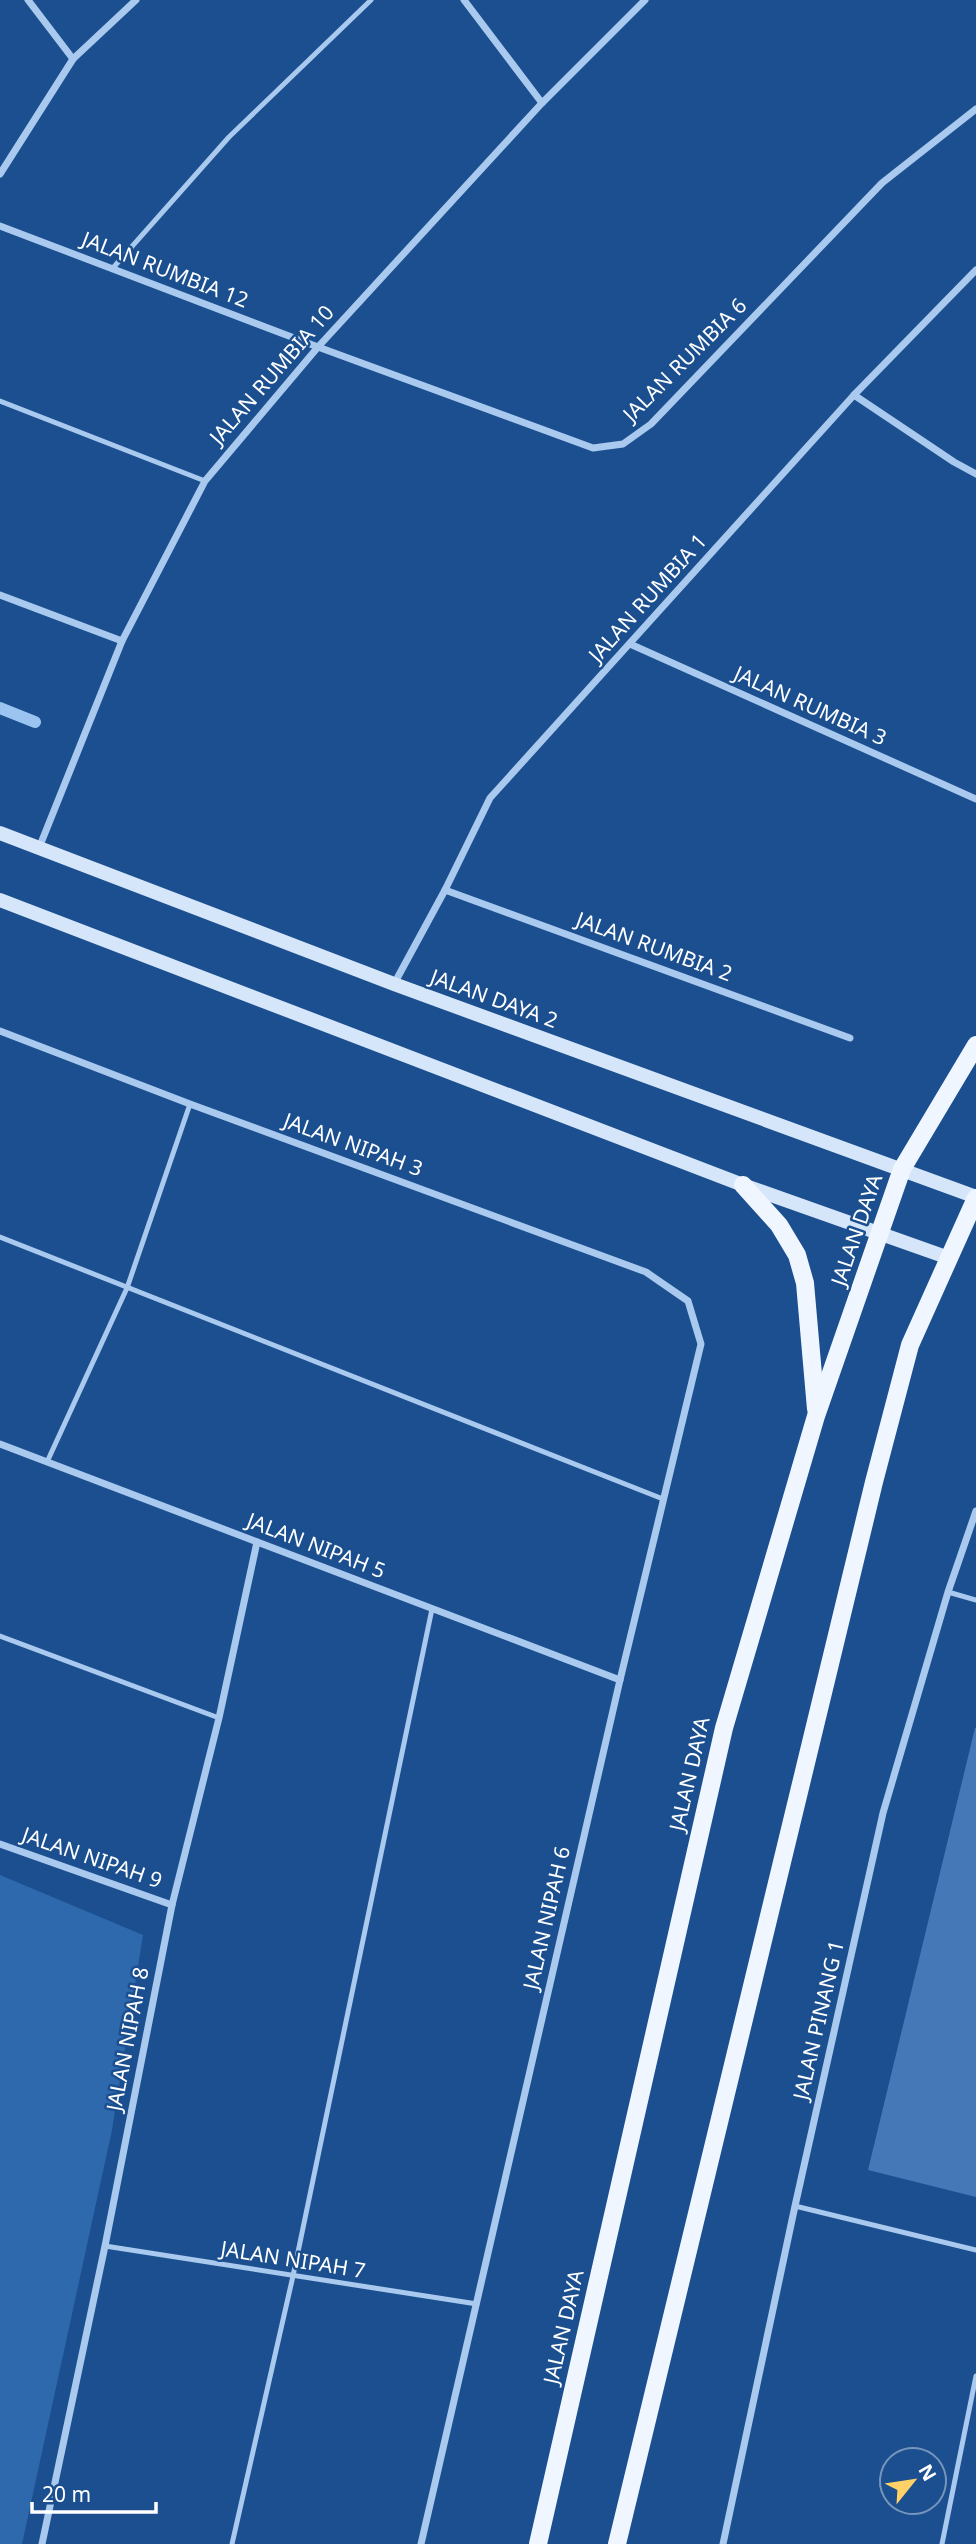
<svg xmlns="http://www.w3.org/2000/svg" width="976" height="2544" viewBox="0 0 976 2544" font-family="'Noto Sans',sans-serif">
<style>
.green{fill:#2e69ad}
.lines{fill:none;stroke-linecap:round;stroke-linejoin:round}
.stream{stroke:#9cc4f0;stroke-width:12}
.building{fill:#4478b7}
.lane{stroke:#a9c9ee;stroke-width:5}
.street{stroke:#a9c9ee;stroke-width:7}
.secondary{stroke:#d6e6fa;stroke-width:14}
.primary{stroke:#f0f6ff;stroke-width:18}
.labels{text-anchor:middle;stroke-width:5;stroke-linejoin:round;paint-order:stroke}
.street-label{font-size:21px;fill:#fff;stroke:#1b4f8f}
</style>
<rect width="100%" height="100%" fill="#1b4f8f"/>
<!-- green -->
<polygon class="green" points="0,1875 143,1935 112,2130 22,2544 0,2544"/>
<g class="lines">
<!-- stream -->
<polyline class="stream" points="0,708 35,722"/>
</g>
<!-- building -->
<polygon class="building" points="975,1728 976,1728 976,2197 868,2170"/>
<g class="lines">
<!-- lane -->
<g class="lane">
<polyline points="112,269 229,137 371,0"/>
<polyline points="0,401 205,481"/>
<polyline points="0,1237 663,1499"/>
<polyline points="47,1462 127,1288 190,1104"/>
<polyline points="948,1592 976,1600"/>
<polyline points="0,1636 219,1718"/>
<polyline points="795,2206 976,2250"/>
<polyline points="105,2246 477,2304"/>
<polyline points="232,2544 293,2276 432,1609"/>
<polyline points="942,2544 976,2376"/>
</g>
<!-- street -->
<g class="street">
<polyline points="28,0 73,59"/>
<polyline points="464,0 542,103"/>
<polyline points="0,174 73,59 136,0"/>
<polyline points="0,226 318,347 593,448 623,444 651,424 882,183 976,109"/>
<polyline points="854,395 954,462 976,474"/>
<polyline points="0,595 122,641"/>
<polyline points="630,644 976,799"/>
<polyline points="39,848 122,641 205,481 318,347 542,103 645,0"/>
<polyline points="445,890 850,1038"/>
<polyline points="394,984 445,890 490,798 854,395 976,270"/>
<polyline points="0,1031 190,1104 646,1272 688,1301 701,1344 620,1680 421,2544"/>
<polyline points="0,1444 620,1680"/>
<polyline points="0,1844 172,1905"/>
<polyline points="42,2544 105,2246 172,1905 219,1718 257,1542"/>
<polyline points="723,2544 795,2206 883,1813 948,1592 976,1511"/>
</g>
<!-- secondary -->
<g class="secondary">
<polyline points="0,833 394,984 976,1197"/>
<polyline points="0,900 743,1185 949,1258"/>
</g>
<!-- primary -->
<g class="primary">
<polyline points="743,1185 779,1225 797,1255 805,1283 816,1409"/>
<polyline points="538,2544 724,1728 816,1416 902,1169 976,1045"/>
<polyline points="617,2544 874,1482 910,1345 976,1198"/>
</g>
</g>
<g class="labels">
<!-- street labels -->
<g class="street-label">
<text transform="translate(165 270) rotate(21)" y="7">JALAN RUMBIA 12</text>
<text transform="translate(685 360) rotate(-45)" y="7">JALAN RUMBIA 6</text>
<text transform="translate(272 375) rotate(-49)" y="7">JALAN RUMBIA 10</text>
<text transform="translate(648 598) rotate(-48)" y="7">JALAN RUMBIA 1</text>
<text transform="translate(810 706) rotate(24)" y="7">JALAN RUMBIA 3</text>
<text transform="translate(654 947) rotate(20)" y="7">JALAN RUMBIA 2</text>
<text transform="translate(494 999) rotate(20)" y="7">JALAN DAYA 2</text>
<text transform="translate(353 1145) rotate(20)" y="7">JALAN NIPAH 3</text>
<text transform="translate(857 1230) rotate(-71)" y="7">JALAN DAYA</text>
<text transform="translate(316 1546) rotate(21)" y="7">JALAN NIPAH 5</text>
<text transform="translate(690 1774) rotate(-77)" y="7">JALAN DAYA</text>
<text transform="translate(92 1858) rotate(19)" y="7">JALAN NIPAH 9</text>
<text transform="translate(547 1918) rotate(-77)" y="7">JALAN NIPAH 6</text>
<text transform="translate(819 2020) rotate(-77)" y="7">JALAN PINANG 1</text>
<text transform="translate(128 2039) rotate(-79)" y="7">JALAN NIPAH 8</text>
<text transform="translate(293 2260) rotate(9)" y="7">JALAN NIPAH 7</text>
<text transform="translate(564 2327) rotate(-77)" y="7">JALAN DAYA</text>
</g>
</g>
<!-- north arrow -->
<g transform="translate(913 2481) rotate(60)"><circle r="33" fill="#1b4f8f" stroke="#7695bc" stroke-width="2"/>
<path d="M0-5L12 26L0 18L-12 26Z" fill="#ffd166"/>
<text y="-10" font-size="19" font-weight="bold" text-anchor="middle" fill="#ffffff">N</text>
</g>
<!-- scale -->
<path d="M32 2502v10h124v-10" fill="none" stroke="#ffffff" stroke-width="3.5"/>
<text x="42" y="2502" font-size="21" fill="#ffffff" stroke="#1b4f8f" stroke-width="5" paint-order="stroke">20 m</text>
</svg>
